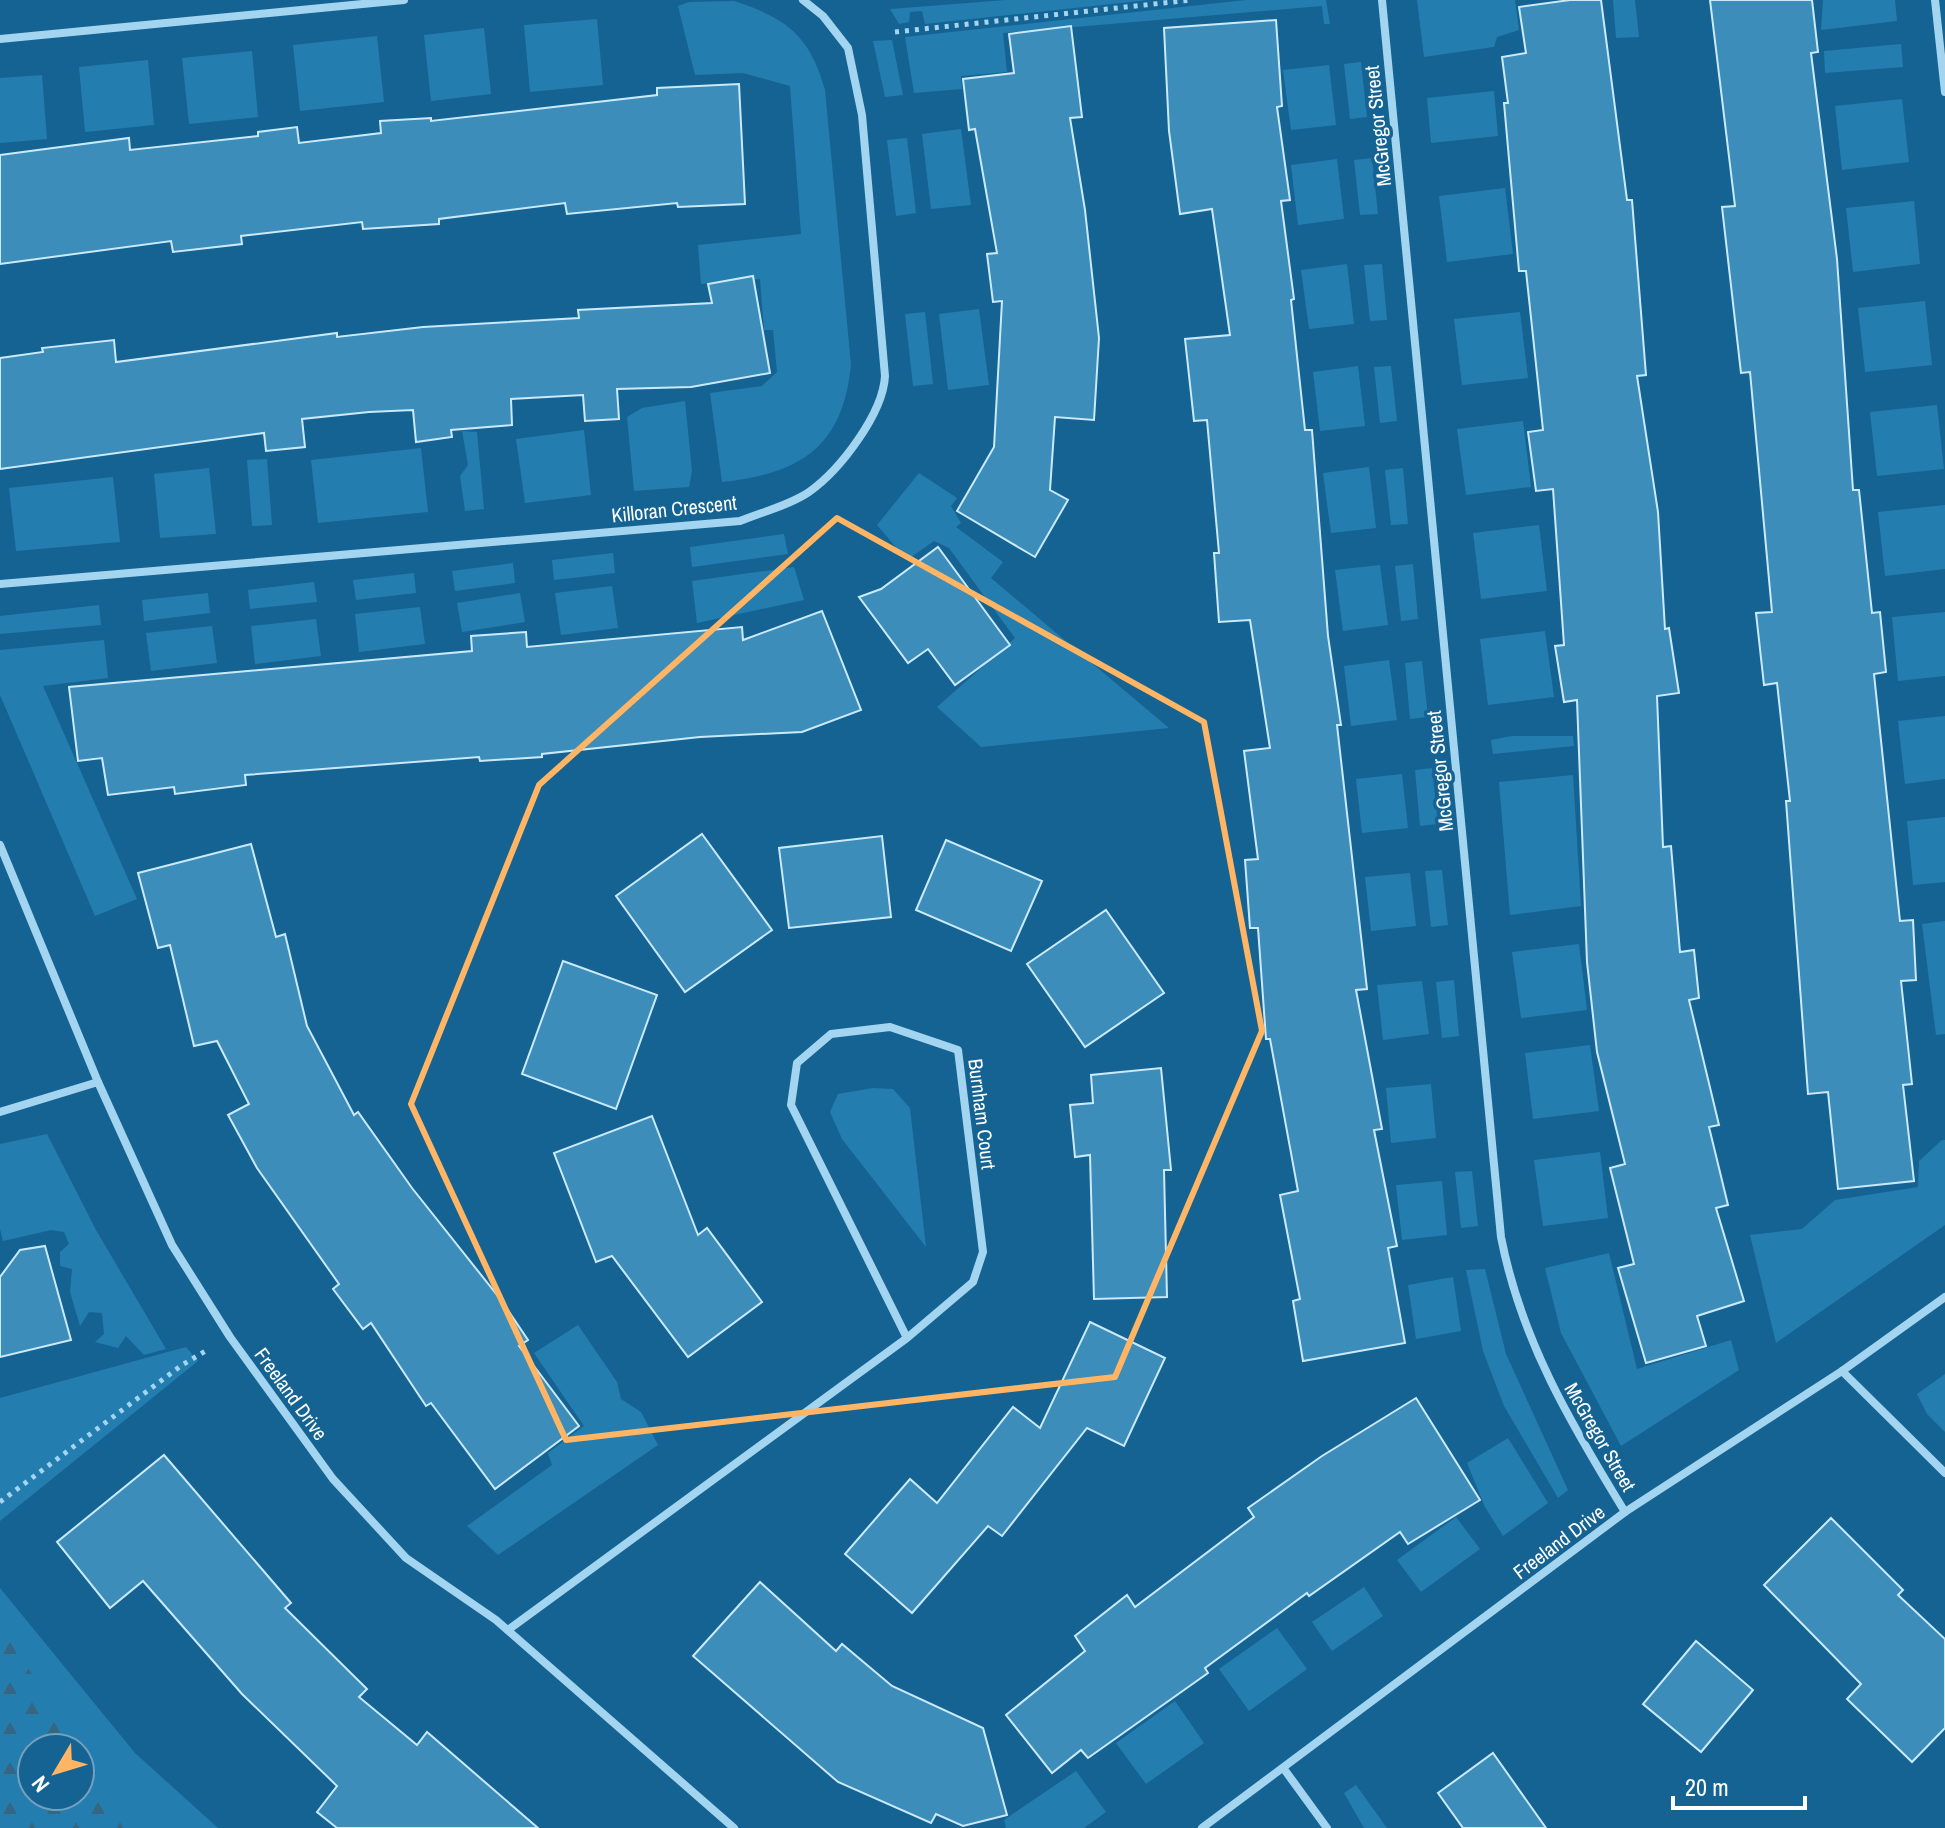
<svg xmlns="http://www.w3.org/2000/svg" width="1945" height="1828" viewBox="0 0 1945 1828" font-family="'Archivo Narrow',sans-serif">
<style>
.green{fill:#247daf;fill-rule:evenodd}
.forest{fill:url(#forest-firs);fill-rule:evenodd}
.building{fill:#3d8dba;stroke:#caeafc;stroke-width:2}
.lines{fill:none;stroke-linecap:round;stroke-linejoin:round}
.path{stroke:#a3d5f1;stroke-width:5;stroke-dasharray:4 6;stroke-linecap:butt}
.minor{stroke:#a3d5f1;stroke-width:8}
.marked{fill:none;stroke:#ffb563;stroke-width:6;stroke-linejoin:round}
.labels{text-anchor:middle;stroke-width:7;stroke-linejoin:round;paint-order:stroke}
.street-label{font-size:20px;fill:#fff;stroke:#156393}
</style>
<defs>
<pattern id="forest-firs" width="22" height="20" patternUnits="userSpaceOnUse" patternTransform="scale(2)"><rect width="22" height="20" fill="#247daf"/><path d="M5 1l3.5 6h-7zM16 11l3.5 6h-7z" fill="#366782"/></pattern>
</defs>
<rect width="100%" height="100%" fill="#156393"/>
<!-- green -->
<g class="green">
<polygon points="1006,0 1149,0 925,24 922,11 910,12 909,22 899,24 890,9"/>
<polygon points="1246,0 1326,0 1330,24 1324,24 1322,6 1003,33 1007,72 961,76 962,89 914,93 905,37"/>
<polygon points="1417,0 1515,0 1519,30 1497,37 1494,47 1424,57"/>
<polygon points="1613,0 1635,0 1639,37 1616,38"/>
<polygon points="1823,0 1895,0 1897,21 1821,30"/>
<path d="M734 1C787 18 810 36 825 90L851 365C843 447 800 474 722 482L710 393 762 386 777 372 773 330H764L760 279 701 284 698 245 801 234 790 86 743 73 695 75 678 6 689 2Z"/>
<polygon points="597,19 603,85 530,92 524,25"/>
<polygon points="484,28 491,94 431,101 424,35"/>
<polygon points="377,36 384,102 300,111 293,45"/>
<polygon points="892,40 903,95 885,97 873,41"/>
<polygon points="1901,44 1903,67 1825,73 1824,51"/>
<polygon points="252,51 258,117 189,124 182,58"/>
<polygon points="148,60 154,125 85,132 79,67"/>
<polygon points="1361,62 1367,117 1350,119 1344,64"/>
<polygon points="1329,65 1336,125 1291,130 1283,70"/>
<polygon points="42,75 47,139 0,143 0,78"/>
<polygon points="1494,91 1498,136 1431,143 1427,98"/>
<polygon points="1902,99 1909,162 1842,170 1835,106"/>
<polygon points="961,129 971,205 931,209 922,134"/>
<polygon points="907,138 916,213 896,216 887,140"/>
<polygon points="1372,158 1378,214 1360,215 1354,160"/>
<polygon points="1337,159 1344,219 1298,225 1291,165"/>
<polygon points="1505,188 1513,254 1447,262 1439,196"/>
<polygon points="1914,201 1920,264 1853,272 1846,208"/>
<polygon points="1347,264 1354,324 1309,329 1301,270"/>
<polygon points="1382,264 1387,320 1370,321 1364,265"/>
<polygon points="1925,301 1932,365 1865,372 1858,308"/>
<polygon points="979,309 989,385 948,390 939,314"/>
<polygon points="925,312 933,384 913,386 905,314"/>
<polygon points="1520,312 1528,378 1462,385 1454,319"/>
<polygon points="1358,366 1365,426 1320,431 1313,372"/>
<polygon points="1391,366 1397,421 1380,423 1374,367"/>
<polygon points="685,401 692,471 689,487 634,491 627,417 642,408"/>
<polygon points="1937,405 1944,469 1877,476 1870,412"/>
<polygon points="1523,421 1531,487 1466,495 1457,429"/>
<polygon points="584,430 591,495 525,503 516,439"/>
<polygon points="462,431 477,432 484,509 465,511 460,476 468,465"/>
<polygon points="421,448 428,512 318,523 311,460"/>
<polygon points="267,459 272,525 252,526 247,460"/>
<polygon points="1369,467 1376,528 1331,533 1323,473"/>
<polygon points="209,468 216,534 160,538 154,474"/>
<polygon points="1403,468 1408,524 1391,525 1385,470"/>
<polygon points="919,473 957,498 951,506 961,523 956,527 1003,562 991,578 1169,728 981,747 937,707 1015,638 949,548 934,541 907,560 877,525"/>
<polygon points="113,477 120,542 16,551 9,488"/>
<polygon points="1945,505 1945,569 1885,576 1878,512"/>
<polygon points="1539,525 1547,591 1481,599 1473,533"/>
<polygon points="784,534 788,554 692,567 690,547"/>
<polygon points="613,553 615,573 554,580 552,560"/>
<polygon points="513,563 515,583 455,591 452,571"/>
<polygon points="1413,564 1418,619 1401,621 1395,566"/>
<polygon points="1380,565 1388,625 1343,631 1335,570"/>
<polygon points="794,567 804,600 697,623 692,581"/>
<polygon points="414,573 416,593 356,600 353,580"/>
<polygon points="314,582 317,602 250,609 248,590"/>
<polygon points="612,586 618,628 561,635 555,593"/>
<polygon points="208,593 210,613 144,621 142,600"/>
<polygon points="520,593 525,622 462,632 457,603"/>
<polygon points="99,605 101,625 0,634 0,616"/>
<polygon points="420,607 425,644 359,652 355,614"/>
<polygon points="1945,612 1945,676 1898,681 1892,617"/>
<polygon points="316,619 321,656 255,664 251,626"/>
<polygon points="212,626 217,663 151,671 146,633"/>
<polygon points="1545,631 1554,697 1488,705 1480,639"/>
<polygon points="104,640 108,678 43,686 137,899 95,916 0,695 0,650"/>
<polygon points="1389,660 1397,720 1351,726 1344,666"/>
<polygon points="1422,661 1428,717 1410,719 1405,663"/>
<polygon points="1945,716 1945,779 1905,784 1898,721"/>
<polygon points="1512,736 1573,736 1574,746 1493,754 1491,740"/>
<polygon points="1432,768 1438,824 1420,826 1415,770"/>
<polygon points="1402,774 1408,828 1362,833 1356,779"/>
<polygon points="1573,775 1581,906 1510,915 1499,782"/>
<polygon points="1945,817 1945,882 1913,885 1907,821"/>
<polygon points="1442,870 1448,925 1431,927 1425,871"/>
<polygon points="1410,873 1416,926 1371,931 1365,877"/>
<polygon points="1945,921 1945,1034 1936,1035 1922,924"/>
<polygon points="1579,944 1587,1010 1521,1018 1512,952"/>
<polygon points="1454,980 1459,1036 1442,1038 1436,982"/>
<polygon points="1422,981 1429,1034 1383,1040 1377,985"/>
<polygon points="1590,1045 1599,1111 1533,1119 1525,1053"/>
<polygon points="1431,1084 1436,1138 1391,1143 1386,1088"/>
<polygon points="873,1088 893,1089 910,1108 926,1247 842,1139 830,1112 838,1094"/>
<polygon points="47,1134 96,1230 166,1349 144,1355 126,1336 118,1348 95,1342 104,1334 102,1313 89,1312 80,1326 70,1292 72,1269 60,1266 60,1252 69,1244 64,1232 51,1230 3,1241 0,1229 0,1144"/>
<polygon points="1942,1140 1945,1140 1945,1225 1776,1343 1750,1235 1802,1229 1835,1200 1918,1187 1919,1161"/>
<polygon points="1600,1152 1608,1218 1543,1226 1534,1160"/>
<polygon points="1472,1171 1478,1226 1461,1228 1455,1172"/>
<polygon points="1442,1181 1447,1235 1402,1240 1396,1185"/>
<polygon points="1609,1253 1637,1369 1731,1340 1739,1370 1621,1446 1561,1333 1545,1268"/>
<polygon points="1485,1269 1506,1354 1568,1490 1558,1498 1504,1406 1483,1351 1466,1270"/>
<polygon points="1453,1277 1461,1331 1416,1339 1408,1285"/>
<polygon points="578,1325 617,1382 621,1399 641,1412 658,1445 498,1555 467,1526 552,1465 548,1453 584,1426 534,1353"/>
<polygon points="186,1347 198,1361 0,1521 0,1398"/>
<polygon points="1945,1374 1945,1432 1927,1414 1917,1394"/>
<polygon points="1508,1438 1548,1503 1503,1536 1485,1507 1467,1463"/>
<polygon points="1456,1517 1480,1549 1421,1592 1397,1560"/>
<polygon points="1364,1587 1383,1616 1332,1651 1312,1622"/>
<path d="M0 1588 135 1753 218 1828H0ZM32 1748H80V1796H32Z"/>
<polygon points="1277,1628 1307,1669 1249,1711 1219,1669"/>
<polygon points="1175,1701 1204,1743 1146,1784 1116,1743"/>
<polygon points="1076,1771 1106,1812 1084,1828 1006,1828 1004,1820"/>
<polygon points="1356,1785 1387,1828 1364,1828 1344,1793"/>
</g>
<!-- forest -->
<path class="forest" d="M0 1625 132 1828H0ZM32 1748H80V1796H32Z"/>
<!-- building -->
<g class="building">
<polygon points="1570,0 1601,0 1627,200 1632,200 1646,375 1637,376 1658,512 1665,629 1669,628 1679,693 1657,696 1663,847 1671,846 1680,952 1694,950 1699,998 1689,1000 1719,1125 1709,1127 1728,1205 1716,1208 1744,1301 1697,1316 1706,1346 1646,1363 1618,1268 1634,1264 1610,1168 1625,1164 1597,1052 1587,962 1577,700 1564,702 1555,646 1564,645 1553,489 1536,491 1528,432 1543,430 1526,271 1519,271 1504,103 1508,103 1502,57 1526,53 1519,7"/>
<polygon points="1710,0 1812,0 1818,52 1811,53 1837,259 1853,490 1859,490 1872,613 1880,612 1886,672 1874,674 1900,921 1913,920 1916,980 1901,981 1912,1084 1903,1085 1914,1181 1838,1189 1828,1092 1808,1094 1786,801 1790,801 1777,683 1764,685 1756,613 1772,612 1750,372 1741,373 1722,207 1735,206"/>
<polygon points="1276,20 1282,106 1277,107 1290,200 1281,201 1294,299 1291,300 1305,430 1312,430 1328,636 1341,725 1337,725 1367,989 1356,990 1382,1129 1374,1130 1397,1246 1388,1248 1405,1343 1303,1361 1293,1301 1300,1299 1280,1195 1298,1191 1270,1039 1266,1039 1258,928 1250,928 1245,860 1258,859 1244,751 1270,748 1250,620 1219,622 1214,553 1219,553 1207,420 1194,421 1185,339 1230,335 1212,209 1180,214 1169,131 1164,28"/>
<polygon points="1071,26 1082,117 1070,118 1085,210 1099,338 1094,420 1055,417 1050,490 1068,500 1035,557 957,511 994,447 1002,301 993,302 987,254 997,253 975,129 969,130 963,79 1014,73 1009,34"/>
<polygon points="739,84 745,204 678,207 677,203 567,214 565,203 439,219 439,224 363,229 362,222 241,236 242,244 173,252 171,241 0,264 0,155 129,138 130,150 258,136 258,132 297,127 299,143 381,133 380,121 431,118 431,121 657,95 657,88"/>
<polygon points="753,276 770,373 691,387 617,389 619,419 585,421 583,395 511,399 512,425 451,430 452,437 416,442 413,410 369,412 302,419 305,447 266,451 264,433 0,469 0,358 43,352 42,348 114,340 116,362 337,333 337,337 423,327 579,318 578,310 712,303 708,284"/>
<polygon points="938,547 1010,645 955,685 928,649 908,663 859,597 881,589"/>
<polygon points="822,611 861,710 802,732 700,737 542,754 542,757 480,761 479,757 245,775 246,785 175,794 174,787 108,795 102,758 78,761 69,687 472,651 471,636 526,632 527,647 742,627 743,640"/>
<polygon points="702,834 772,930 685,992 616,896"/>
<polygon points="882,836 891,917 789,928 779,848"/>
<polygon points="946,840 1042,881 1011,951 916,910"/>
<polygon points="251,844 276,937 285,934 307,1026 354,1115 358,1112 412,1188 501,1300 528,1340 519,1346 579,1426 495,1489 431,1403 426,1406 371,1323 363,1329 333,1289 339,1284 257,1168 228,1115 249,1104 217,1041 194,1046 170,945 158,948 138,873"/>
<polygon points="1106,910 1164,993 1085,1047 1027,964"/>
<polygon points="563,961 657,995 616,1109 522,1074"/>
<polygon points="1161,1068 1171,1170 1164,1170 1167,1297 1094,1299 1090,1155 1075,1157 1070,1105 1093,1103 1091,1075"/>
<polygon points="652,1116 698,1235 707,1228 762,1302 688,1357 612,1256 596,1262 554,1153"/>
<polygon points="45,1246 71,1340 0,1357 0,1277 20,1250"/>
<polygon points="1090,1322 1165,1358 1124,1446 1087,1428 1002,1536 988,1526 912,1613 845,1554 910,1479 937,1503 1013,1407 1040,1428"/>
<polygon points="1416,1398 1480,1500 1408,1544 1400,1532 1309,1596 1307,1593 1205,1668 1208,1673 1088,1758 1081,1750 1052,1773 1006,1715 1085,1651 1075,1636 1127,1595 1135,1607 1254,1517 1248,1508 1322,1456"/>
<polygon points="164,1455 291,1603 285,1608 367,1689 359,1697 417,1745 427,1732 538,1828 337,1828 317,1812 337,1786 242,1694 143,1581 110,1608 57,1542"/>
<polygon points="1831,1518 1903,1590 1898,1595 1945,1639 1945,1728 1912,1762 1847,1699 1861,1684 1764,1585"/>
<polygon points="760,1582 836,1651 842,1644 892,1686 983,1728 1007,1815 963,1826 936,1814 931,1823 838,1782 693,1656"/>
<polygon points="1696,1641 1753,1690 1701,1752 1643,1704"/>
<polygon points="1493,1753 1546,1828 1463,1828 1438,1793"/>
</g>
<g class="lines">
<!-- path -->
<g class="path">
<polyline points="895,32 1191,0"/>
<polyline points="0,1502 182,1365 209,1349"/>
</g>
<!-- minor -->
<g class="minor">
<path d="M1382 0 1501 1237C1521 1340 1571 1424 1625 1512"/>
<polyline points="1935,0 1945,92"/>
<polyline points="0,39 404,0"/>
<path d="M0 584 740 521C762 512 790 505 809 492 840 470 883 414 885 376L862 115 848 48 823 16 803 0"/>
<polyline points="0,845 98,1082 172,1245 230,1337 333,1479 406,1558 496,1620 734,1828"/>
<polyline points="0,1112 98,1082"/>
<polyline points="1842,1371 1945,1473"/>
<polyline points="508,1630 907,1338 973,1282 983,1252 958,1050 890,1027 831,1034 797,1063 791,1105 907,1338"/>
<polyline points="1284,1769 1327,1828"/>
<polyline points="1202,1828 1625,1512 1842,1371 1945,1297"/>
</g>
</g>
<!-- marked area -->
<path class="marked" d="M837 518 1204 722 1262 1031 1115 1377 566 1440 411 1104 539 785Z"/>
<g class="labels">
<!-- street labels -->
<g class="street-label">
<text transform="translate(1378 126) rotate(-96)" y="7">McGregor Street</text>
<text transform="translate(674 509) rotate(-6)" y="7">Killoran Crescent</text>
<text transform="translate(1440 771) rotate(-96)" y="7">McGregor Street</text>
<text transform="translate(982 1114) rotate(83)" y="7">Burnham Court</text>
<text transform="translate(291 1394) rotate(54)" y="7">Freeland Drive</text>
<text transform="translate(1600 1437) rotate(60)" y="7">McGregor Street</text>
<text transform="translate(1559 1542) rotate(-37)" y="7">Freeland Drive</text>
</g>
</g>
<!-- north arrow -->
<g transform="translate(56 1772) rotate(232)"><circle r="38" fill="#156393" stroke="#73a1be" stroke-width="2"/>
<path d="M0-6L14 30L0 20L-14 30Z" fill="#ffb563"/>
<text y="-12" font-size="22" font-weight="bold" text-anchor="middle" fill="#ffffff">N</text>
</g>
<!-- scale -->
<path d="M1673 1796v12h132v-12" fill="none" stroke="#ffffff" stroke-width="4"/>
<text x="1685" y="1796" font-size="24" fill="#ffffff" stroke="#156393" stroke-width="6" paint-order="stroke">20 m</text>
</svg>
